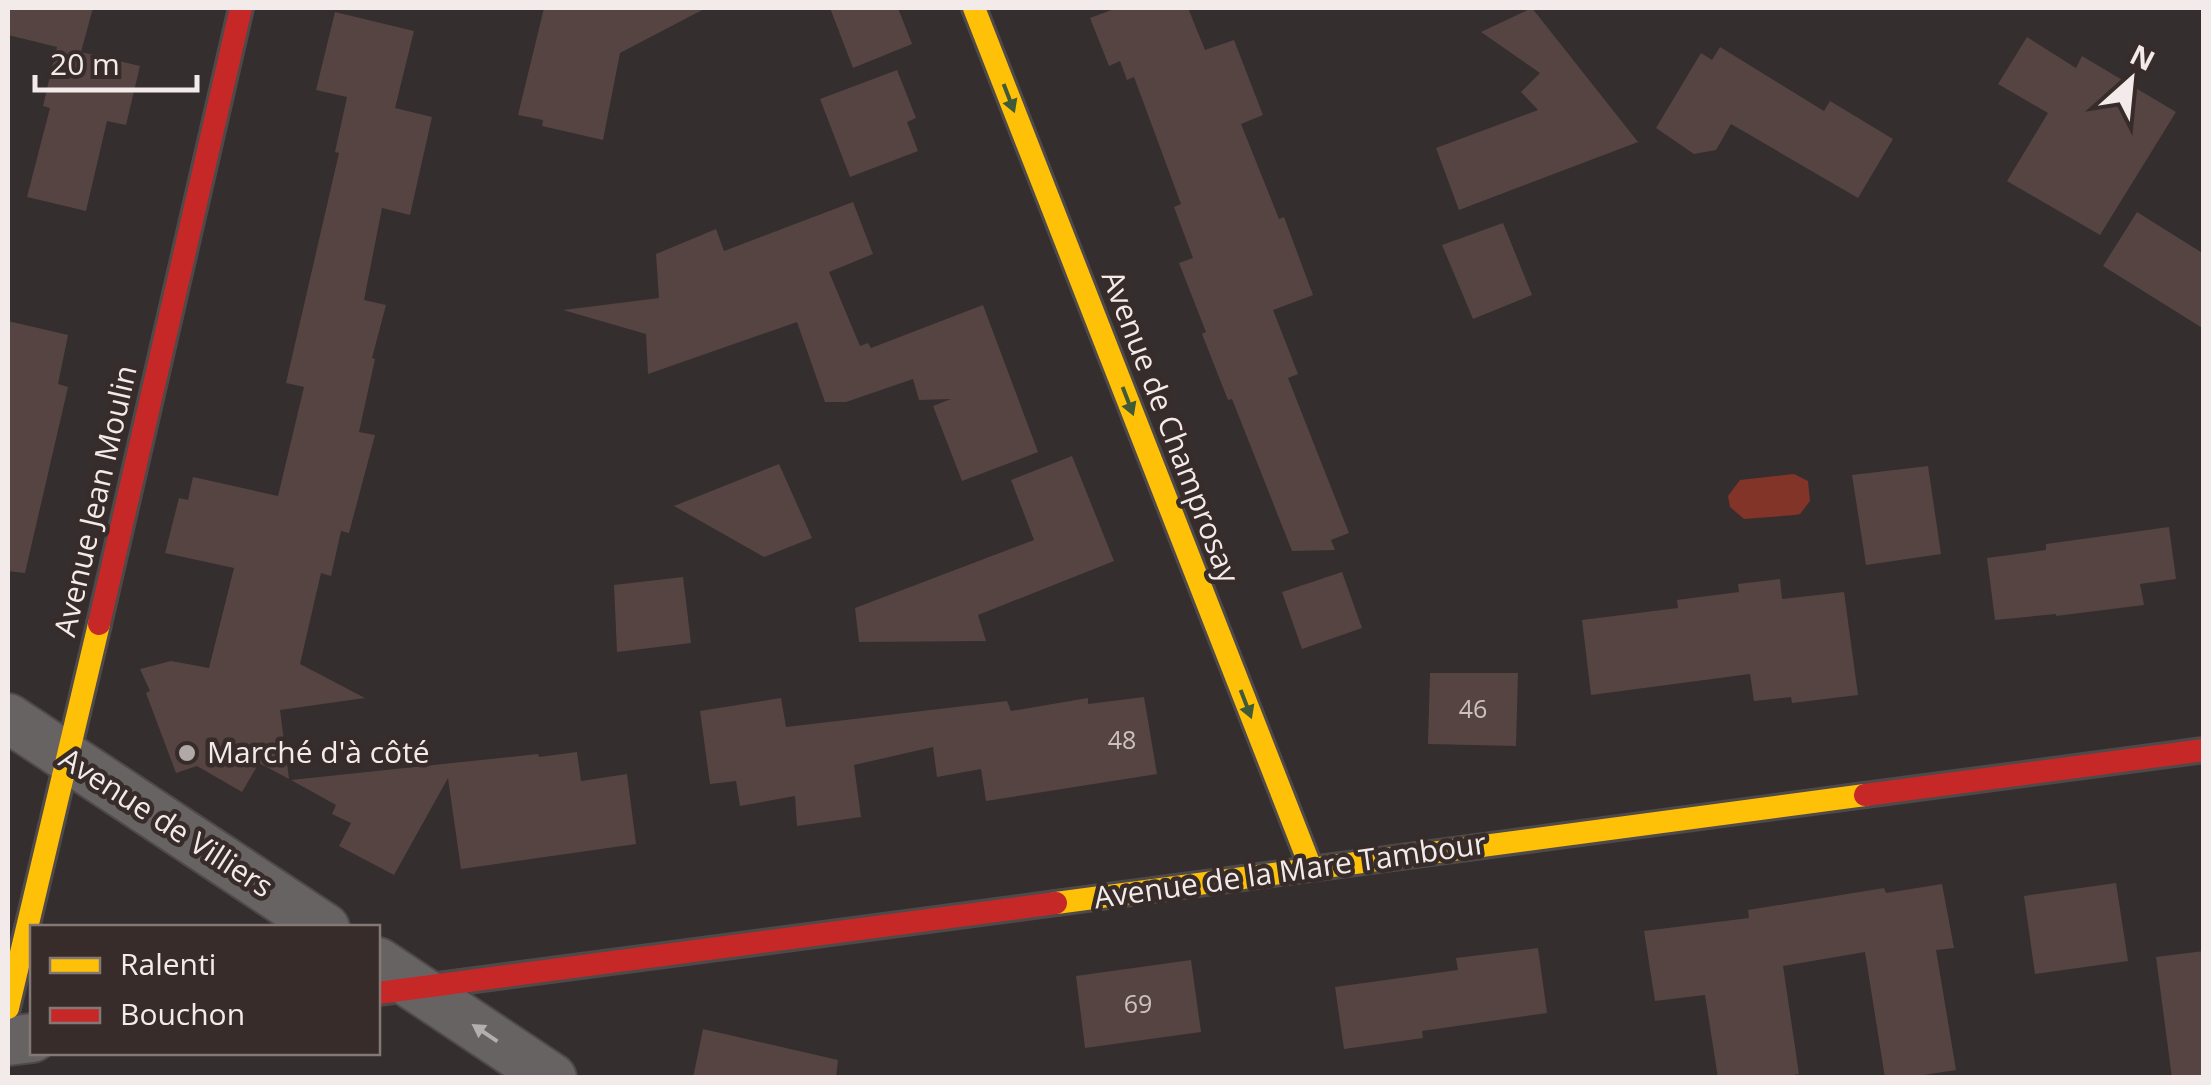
<svg xmlns="http://www.w3.org/2000/svg" width="2211" height="1085" viewBox="0 0 2211 1085" font-family="'Open Sans',sans-serif">
<style>
.water{fill:#823429}
.building{fill:#564442}
.lines{fill:none;stroke-linecap:round;stroke-linejoin:round}
.street-casing{stroke:#4f4a49;stroke-width:52}
.slow-casing{stroke:#4f4a49;stroke-width:28}
.jam-casing{stroke:#4f4a49;stroke-width:28}
.street{stroke:#676362;stroke-width:48}
.slow{stroke:#ffc107;stroke-width:22}
.jam{stroke:#c62828;stroke-width:22}
.oneway{fill:#3f5a37}
.oneway2{fill:#b4aeac}
.poi-dot{fill:#b0a9a8;stroke:#382c2a;stroke-width:4}
.labels{text-anchor:middle;stroke-width:9;stroke-linejoin:round;paint-order:stroke}
.number-label{font-size:25px;fill:#ccc1bf}
.street-label{font-size:30px;fill:#f3ebe9;stroke:#382c2a}
.poi-label{font-size:30px;fill:#f3ebe9;stroke:#382c2a;text-anchor:start}
</style>
<rect width="100%" height="100%" fill="#342e2e"/>
<!-- water -->
<polygon class="water" points="1794,474 1808,481 1810,501 1800,514 1795,515 1744,519 1730,507 1728,496 1740,480"/>
<!-- building -->
<g class="building">
<polygon points="8,8 93,8 81,52 140,66 126,125 107,121 86,211 27,197 50,108 43,106 57,47 8,35"/>
<polygon points="544,8 706,8 620,53 603,140 542,126 543,120 518,115"/>
<polygon points="830,8 898,8 912,44 853,68"/>
<polygon points="1117,8 1188,8 1205,50 1234,40 1263,115 1241,124 1279,219 1284,217 1313,295 1273,310 1298,374 1288,378 1349,533 1331,540 1335,550 1292,551 1232,399 1228,400 1202,334 1206,332 1179,263 1193,258 1174,207 1181,204 1134,77 1127,80 1120,61 1109,66 1090,18"/>
<polygon points="1532,8 1638,142 1459,210 1436,148 1538,110 1521,92 1540,73 1481,32"/>
<polygon points="335,12 414,31 395,108 432,117 410,215 382,208 364,300 386,305 372,358 375,359 359,432 375,435 349,533 341,531 331,576 321,573 300,664 365,698 280,710 289,779 259,763 242,792 197,766 176,773 146,693 150,691 140,669 171,661 209,668 234,568 165,553 179,498 188,500 193,477 278,496 304,387 286,383 339,153 335,152 347,97 316,90"/>
<polygon points="2027,37 2076,68 2082,56 2176,112 2100,235 2007,181 2048,113 1998,84"/>
<polygon points="1720,47 1824,111 1830,101 1893,139 1858,198 1731,124 1716,150 1694,154 1656,128 1701,53 1712,60"/>
<polygon points="897,70 916,118 907,122 918,151 850,177 820,99"/>
<polygon points="853,202 873,254 829,272 860,346 868,343 871,348 983,305 1038,452 962,481 933,406 951,399 919,400 913,379 846,402 825,402 797,322 648,374 646,334 563,310 659,298 656,254 716,229 724,251"/>
<polygon points="2137,212 2204,254 2204,329 2103,266"/>
<polygon points="1503,223 1532,295 1473,319 1442,245"/>
<polygon points="8,321 68,335 58,384 68,387 25,573 8,571"/>
<polygon points="1072,456 1114,561 978,615 986,641 859,642 855,608 1034,540 1011,480"/>
<polygon points="779,464 812,538 764,557 674,506"/>
<polygon points="1928,466 1941,554 1866,565 1852,475"/>
<polygon points="2169,527 2176,579 2140,584 2144,605 2056,616 2056,614 1995,620 1987,558 2046,550 2046,544"/>
<polygon points="1342,572 1362,628 1302,649 1282,592"/>
<polygon points="683,577 691,643 617,652 614,585"/>
<polygon points="1780,579 1782,599 1844,592 1858,695 1792,703 1791,697 1754,701 1750,674 1591,695 1582,620 1678,608 1677,600 1739,592 1738,584"/>
<polygon points="1430,673 1518,673 1516,746 1428,744"/>
<polygon points="1144,697 1157,774 986,801 981,769 937,777 933,747 854,765 861,817 797,826 795,796 740,806 736,781 710,784 700,711 781,698 786,727 1007,701 1011,711 1088,698 1088,704"/>
<polygon points="577,752 581,781 627,774 636,844 461,869 448,778 394,875 339,846 351,823 332,814 336,805 291,780 538,754 539,757"/>
<polygon points="2116,883 2128,961 2035,974 2024,896"/>
<polygon points="1942,884 1954,948 1936,950 1956,1070 1904,1078 1885,1078 1865,952 1783,966 1799,1074 1776,1078 1718,1078 1705,995 1655,1001 1644,931 1749,918 1748,910 1884,888 1886,893"/>
<polygon points="1538,948 1547,1013 1422,1031 1423,1038 1344,1049 1335,987 1458,970 1456,958"/>
<polygon points="2204,951 2204,1078 2172,1078 2156,957"/>
<polygon points="1191,960 1201,1032 1085,1048 1076,976"/>
<polygon points="703,1029 838,1060 836,1078 693,1078"/>
</g>
<g class="lines">
<!-- street casing -->
<g class="street-casing">
<g id="street">
<polyline points="8,718 325,928"/>
<polyline points="378,962 552,1078"/>
<polyline points="8,1041 32,1038"/>
</g>
</g>
<!-- slow casing -->
<g class="slow-casing">
<g id="slow">
<polyline points="974,8 1311,868"/>
<polyline points="1056,903 1865,795"/>
<polyline points="8,1008 99,624"/>
</g>
</g>
<!-- jam casing -->
<g class="jam-casing">
<g id="jam">
<polyline points="99,624 241,8"/>
<polyline points="1865,795 2204,750"/>
<polyline points="378,993 1056,903"/>
</g>
</g>
<!-- street -->
<use href="#street" class="street"/>
<!-- slow -->
<use href="#slow" class="slow"/>
<!-- jam -->
<use href="#jam" class="jam"/>
</g>
<!-- one-way arrows -->
<defs><path id="oneway-solid" d="M-6-.8H1V-3.2L6.5 0L1 3.2V.8H-6Z" transform="scale(2.5)"/></defs>
<g class="oneway">
<use href="#oneway-solid" transform="translate(1009 98) rotate(69)"/>
<use href="#oneway-solid" transform="translate(1128 401) rotate(69)"/>
<use href="#oneway-solid" transform="translate(1246 704) rotate(69)"/>
</g>
<use class="oneway2" href="#oneway-solid" transform="translate(485 1033) rotate(-146)"/>
<!-- markers -->
<circle class="poi-dot" cx="187" cy="753" r="10"/>
<g class="labels">
<!-- number labels -->
<g class="number-label">
<text x="1473" y="718">46</text>
<text x="1122" y="749">48</text>
<text x="1138" y="1013">69</text>
</g>
<!-- street labels -->
<g class="street-label">
<text transform="translate(1170 427) rotate(69)" y="10">Avenue de Champrosay</text>
<text transform="translate(96 501) rotate(-77)" y="10">Avenue Jean Moulin</text>
<text transform="translate(166 823) rotate(33)" y="10">Avenue de Villiers</text>
<text transform="translate(1290 871) rotate(-8)" y="10">Avenue de la Mare Tambour</text>
</g>
<!-- poi labels -->
<g class="poi-label">
<text x="207" y="763">Marché d'à côté</text>
</g>
</g>
<!-- border -->
<rect width="2211" height="1085" fill="none" stroke="#f3ebe9" stroke-width="20"/>
<!-- legend -->
<rect x="30" y="925" width="350" height="130" fill="#382c2a" stroke="#837876" stroke-width="2.5"/>
<rect x="50" y="958" width="50" height="15" fill="#ffc107" stroke="#837876" stroke-width="2.5"/>
<text x="120" y="975" font-size="30" fill="#f3ebe9">Ralenti</text>
<rect x="50" y="1008" width="50" height="15" fill="#c62828" stroke="#837876" stroke-width="2.5"/>
<text x="120" y="1025" font-size="30" fill="#f3ebe9">Bouchon</text>
<!-- north arrow -->
<g transform="translate(2131 80) rotate(27)" stroke="#382c2a" stroke-width="8" paint-order="stroke">
<path d="M0-8L18 38L0 25L-18 38Z" fill="#f3ebe9"/>
<text y="-15" font-size="28" font-weight="bold" text-anchor="middle" fill="#f3ebe9">N</text>
</g>
<!-- scale -->
<path d="M35 75v15h162v-15" fill="none" stroke="#f3ebe9" stroke-width="5"/>
<text x="50" y="75" font-size="30" fill="#f3ebe9" stroke="#382c2a" stroke-width="8" paint-order="stroke">20 m</text>
</svg>
